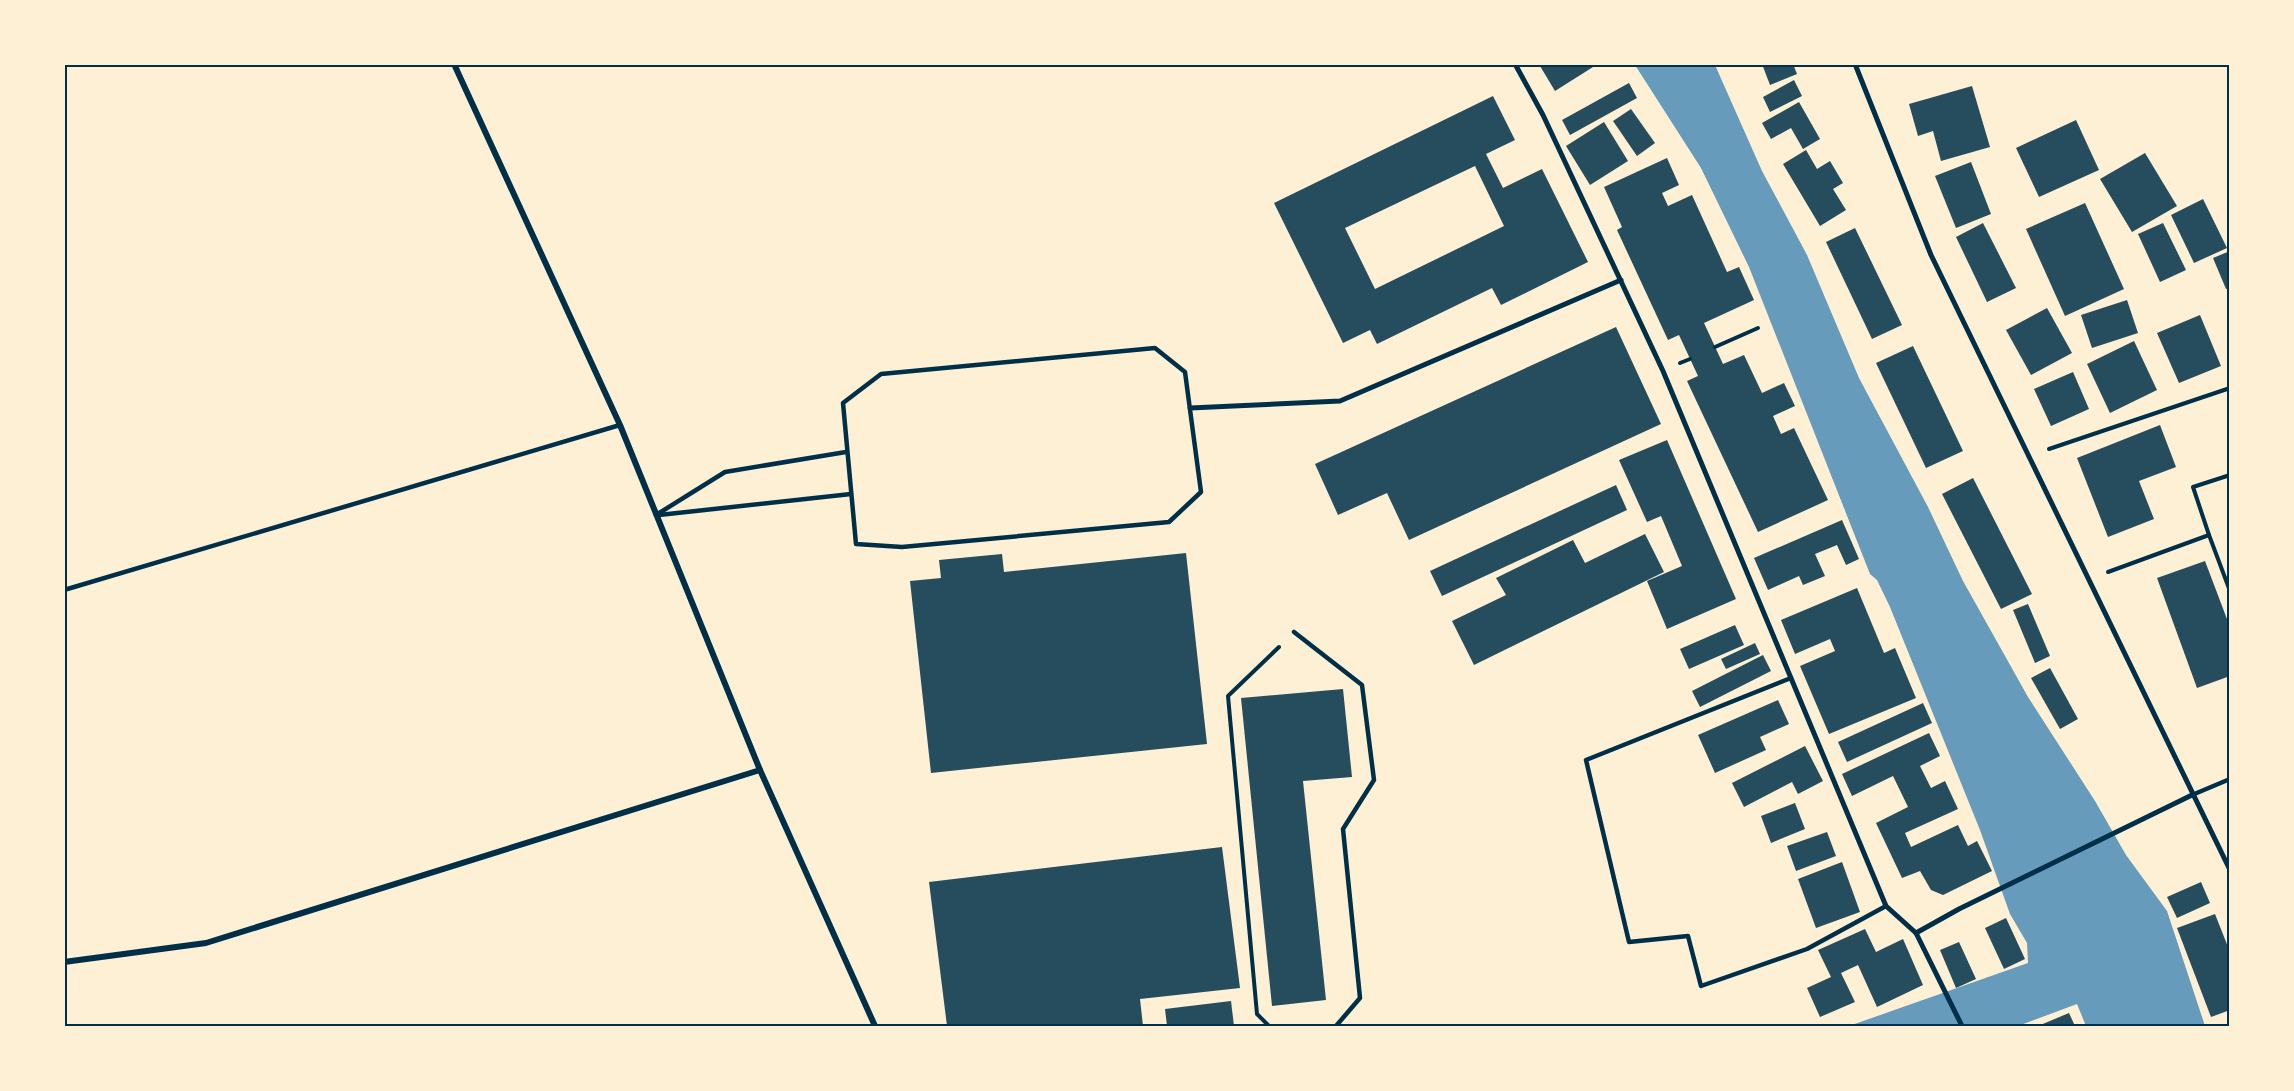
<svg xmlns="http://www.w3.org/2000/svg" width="2294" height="1091" viewBox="0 0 2294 1091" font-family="'PT Sans Narrow',sans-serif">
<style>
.water{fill:#669bbc}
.building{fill:#264d5e;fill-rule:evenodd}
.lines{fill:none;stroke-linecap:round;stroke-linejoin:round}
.path{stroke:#003049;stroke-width:4}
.service{stroke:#003049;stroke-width:4.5}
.pedestrian{stroke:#003049;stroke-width:5}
.minor{stroke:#003049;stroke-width:6}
.neatline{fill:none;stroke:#003049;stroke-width:2}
</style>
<rect width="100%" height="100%" fill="#fdf0d5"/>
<!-- water -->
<polygon class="water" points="1635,65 1715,65 1762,171 1807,255 1859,378 1928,507 1963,581 2028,697 2095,801 2126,855 2167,911 2205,1026 2086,1026 2077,1004 2018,1026 1849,1026 2028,963 2027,943 2010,914 1980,830 1890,607 1877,580 1870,574 1749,267 1701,168"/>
<!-- building -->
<g class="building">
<polygon points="1543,64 1591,64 1593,67 1555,91 1540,66"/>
<polygon points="1762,64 1793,64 1797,74 1770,85"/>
<polygon points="1794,80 1802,96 1770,112 1763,97"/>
<polygon points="1629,83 1637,98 1570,135 1562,120"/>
<polygon points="1972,86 1990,147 1941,161 1933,131 1918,136 1909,104"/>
<path d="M1493 96 1515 140 1486 154 1503 188 1542 169 1588 262 1501 305 1492 288 1377 344 1370 330 1343 343 1274 203ZM1475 166 1504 226 1375 289 1345 228Z"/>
<polygon points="1799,102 1820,139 1803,149 1791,128 1771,139 1762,123"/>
<polygon points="1631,109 1655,143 1637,156 1613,121"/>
<polygon points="2076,120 2099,170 2039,197 2016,148"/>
<polygon points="1604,122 1628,161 1590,185 1566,146"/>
<polygon points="1806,150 1817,169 1830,161 1843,183 1833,189 1846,210 1820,226 1783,164"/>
<polygon points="2145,153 2177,206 2132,232 2100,179"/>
<polygon points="1667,158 1679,185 1662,193 1668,206 1692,195 1727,272 1739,267 1754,300 1704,323 1723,364 1744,355 1762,393 1784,383 1795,406 1773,416 1781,434 1794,428 1828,500 1758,532 1687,381 1698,376 1679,335 1668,340 1617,230 1622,227 1604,187"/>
<polygon points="1971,162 1991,214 1956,228 1935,176"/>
<polygon points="2203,199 2227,248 2194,263 2171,215"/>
<polygon points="2085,203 2124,289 2065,316 2026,229"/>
<polygon points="1983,223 2016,288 1987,302 1956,237"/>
<polygon points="2163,223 2186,270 2160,282 2138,234"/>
<polygon points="1855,228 1902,325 1872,339 1826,242"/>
<polygon points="2230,251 2230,288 2226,289 2213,258"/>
<polygon points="2127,300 2138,333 2092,348 2081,315"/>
<polygon points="2047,308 2072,353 2031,375 2006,330"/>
<polygon points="2200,315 2221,366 2179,383 2157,333"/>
<polygon points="1616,327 1661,424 1409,540 1387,493 1338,515 1315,464"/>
<polygon points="2134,341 2157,390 2110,413 2087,364"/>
<polygon points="1913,346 1963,451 1926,468 1876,363"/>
<polygon points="2073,372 2089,409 2051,426 2034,389"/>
<polygon points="2160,425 2176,467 2139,481 2154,519 2108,537 2077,458"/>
<polygon points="1667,440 1736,599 1667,629 1647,581 1682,566 1661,516 1647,522 1619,460"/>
<polygon points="1973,478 2032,594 2001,609 1942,494"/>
<polygon points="1616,485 1627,510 1442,596 1430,571"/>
<polygon points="1842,520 1859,559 1846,565 1837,545 1815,554 1825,576 1803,585 1799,576 1768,590 1754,558"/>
<polygon points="1645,534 1664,572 1474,665 1452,621 1506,595 1496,578 1573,540 1585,563"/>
<polygon points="1186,553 1207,744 931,773 910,581 941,578 939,560 1002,554 1004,572"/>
<polygon points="2205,561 2230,627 2230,676 2197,688 2157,578"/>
<polygon points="1857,588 1884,653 1895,648 1916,698 1829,734 1800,666 1835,651 1830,639 1795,654 1781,620"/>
<polygon points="2028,604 2050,656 2035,663 2013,610"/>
<polygon points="1735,625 1744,645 1689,669 1680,649"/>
<polygon points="1755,643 1760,654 1726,669 1721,659"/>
<polygon points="1763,655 1771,671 1700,707 1692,691"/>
<polygon points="2050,668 2078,719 2060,729 2031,678"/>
<polygon points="1343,689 1352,777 1303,781 1326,1000 1272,1006 1241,698"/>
<polygon points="1778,700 1789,724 1760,737 1766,750 1715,773 1698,735"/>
<polygon points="1923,703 1932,723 1847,762 1838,742"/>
<polygon points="1929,733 1940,756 1920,766 1931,788 1945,781 1958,809 1905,833 1911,847 1958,825 1968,846 1977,841 1992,871 1943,895 1931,890 1920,871 1902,878 1876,823 1908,807 1893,776 1852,796 1842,774"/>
<polygon points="1805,746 1823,781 1798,794 1792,782 1744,807 1732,783"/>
<polygon points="1795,803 1805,829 1771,843 1761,816"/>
<polygon points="1827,832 1836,856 1796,871 1787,846"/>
<polygon points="1222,847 1240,988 1140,999 1143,1026 947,1026 929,882"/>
<polygon points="1842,862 1860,912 1816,928 1798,879"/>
<polygon points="2201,882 2210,903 2177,918 2167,897"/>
<polygon points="2215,914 2230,952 2230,1010 2211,1017 2177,928"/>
<polygon points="2006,918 2025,959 2004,969 1985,928"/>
<polygon points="1865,929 1876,952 1903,939 1923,985 1877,1007 1858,965 1841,973 1855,1002 1820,1017 1807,988 1831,977 1818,950"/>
<polygon points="1959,942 1976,979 1956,988 1940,950"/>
<polygon points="1231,1001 1234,1026 1167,1026 1165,1009"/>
<polygon points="2069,1013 2075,1026 2038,1026"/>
</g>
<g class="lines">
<!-- path -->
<g class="path">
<polyline points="1715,347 1758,328"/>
<polyline points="1680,363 1690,359"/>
<polyline points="2049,449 2230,388"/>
<polyline points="2209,535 2193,487 2230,475"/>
<polyline points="2108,572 2209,535 2230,591"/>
<polyline points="1269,1026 1257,1014 1228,696 1279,647"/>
</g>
<!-- service -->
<g class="service">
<polygon points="1155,348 1185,372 1201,492 1169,522 902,547 856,544 843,403 881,374"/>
<polyline points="656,515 725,472 846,452"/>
<polyline points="659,515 851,494"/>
<polyline points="64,590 620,425"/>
<polyline points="1294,632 1362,685 1374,780 1343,829 1360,998 1336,1026"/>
<polyline points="1791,678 1586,760 1629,942 1688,936 1701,986 1807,949 1886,906"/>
<polyline points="2192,795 2230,779"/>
</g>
<!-- pedestrian -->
<g class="pedestrian">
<polyline points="1515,64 1543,115 1663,371 1886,906 1916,933 1962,1026"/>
<polyline points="1855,64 1931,255 2230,870"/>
<polyline points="1190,408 1340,401 1621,280"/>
<polyline points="1916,933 1959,909 2192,795"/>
</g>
<!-- minor -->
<g class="minor">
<polyline points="454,64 620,425 760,770 875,1026"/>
<polyline points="64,962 206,943 760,770"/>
</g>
</g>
<!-- border -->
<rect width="2294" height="1091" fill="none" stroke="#fdf0d5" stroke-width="132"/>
<rect x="66" y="66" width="2162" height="959" class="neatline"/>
</svg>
